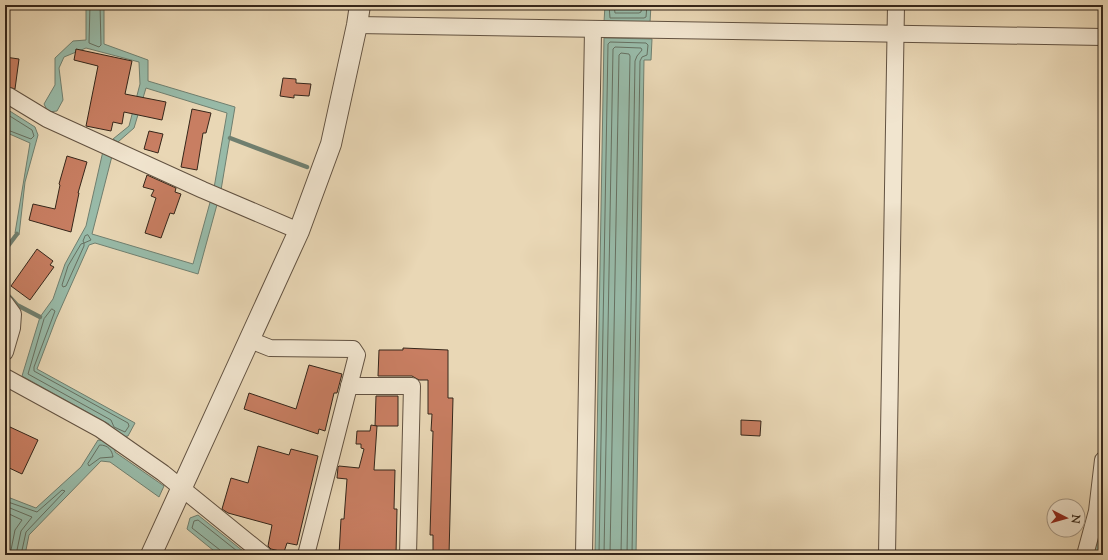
<svg xmlns="http://www.w3.org/2000/svg" width="1108" height="560" viewBox="0 0 1108 560" font-family="'Sorts Mill Goudy',serif">
<style>
.water{fill:#98baa8;stroke:#707f6f}
.lines{fill:none;stroke-linecap:round;stroke-linejoin:round}
.shore{stroke:#667061;stroke-width:1}
.stream{stroke:#707f6f;stroke-width:4.5}
.building{fill:#c87e62;stroke:#35261a}
.minor-casing{stroke:#625241;stroke-width:18}
.tertiary-casing{stroke:#625241;stroke-width:22}
.minor{stroke:#f1e5cf;stroke-width:16}
.tertiary{stroke:#f1e5cf;stroke-width:20}
</style>
<rect width="100%" height="100%" fill="#e9d7b5"/>
<filter id="stains"><feTurbulence type="fractalNoise" baseFrequency=".005" numOctaves="4"/><feColorMatrix values="0 0 0 0 .2 0 0 0 0 .09 0 0 0 0 .02 0 0 0 .5 -.17"/></filter>
<radialGradient id="worn" r=".72"><stop offset=".6" stop-color="#630" stop-opacity="0"/><stop offset="1" stop-color="#630" stop-opacity=".3"/></radialGradient>
<!-- water -->
<g class="water">
<polygon points="86,5 104,5 104,44 148,60 148,81 235,107 221,190 198,274 95,243 89,245 56,319 37,369 135,423 128,436 122,437 110,429 109,424 22,376 40,317 53,299 65,264 86,226 103,151 112,156 92,234 193,264 214,188 227,113 146,88 134,128 118,142 113,139 129,126 140,84 139,62 86,48 64,57 59,68 63,100 57,111 48,112 44,104 55,85 55,58 73,41 86,40"/>
<polygon points="605,5 651,5 650,22 604,22"/>
<polygon points="604,38 652,39 651,60 644,60 636,555 595,555"/>
<polygon points="5,108 35,127 38,135 25,182 19,235 15,233 30,143 5,132"/>
<polygon points="98,440 106,441 115,447 115,452 164,486 159,497 110,462 101,461 29,535 25,555 5,555 5,496 36,508 81,467"/>
<polygon points="198,515 248,555 219,555 187,529 190,518"/>
<polygon points="1103,524 1103,555 1091,555 1098,528"/>
</g>
<g class="lines">
<!-- shore -->
<g class="shore">
<polyline points="90,5 89,43 99,47 101,45 100,5"/>
<polyline points="609,5 610,18 644,18 646,17 647,5"/>
<polyline points="614,5 615,13 639,13 641,12 642,5"/>
<polyline points="5,113 32,130 34,136 31,139 5,129"/>
<polygon points="88,235 91,240 84,243 84,246 66,286 63,287 62,285 68,266 81,244 84,243 83,241 85,236"/>
<polygon points="52,309 55,311 34,367 34,371 128,423 129,426 125,432 114,427 111,420 28,374 44,319"/>
<path d="M100 445C108 445 112 450 113 457L100 458 89 466 88 464Z"/>
<polyline points="5,501 37,512 62,490 65,491 26,532 21,555"/>
<polyline points="5,506 32,517 21,531 16,555"/>
<polyline points="5,512 22,520 15,530 10,555"/>
<polyline points="221,555 220,550 192,528 194,521 198,520 242,555"/>
<polyline points="599,555 608,44 610,42 646,43 648,45 647,55 642,57 640,61 632,555"/>
<polyline points="604,555 613,49 615,47 641,48 642,50 637,56 635,61 627,555"/>
<polyline points="610,555 619,55 621,53 629,54 630,56 621,555"/>
</g>
<!-- stream -->
<g class="stream">
<polyline points="230,138 307,167"/>
<polyline points="5,250 17,234"/>
<polyline points="5,292 17,305 40,317"/>
</g>
</g>
<!-- building -->
<g class="building">
<polygon points="76,49 132,61 125,94 166,102 162,120 124,112 122,124 113,122 111,131 86,126 98,66 74,60"/>
<polygon points="5,57 19,59 15,89 5,86"/>
<polygon points="283,78 296,79 296,83 311,84 309,96 294,95 294,98 280,96"/>
<polygon points="192,109 211,113 206,133 203,133 197,170 181,167"/>
<polygon points="149,131 163,134 158,153 144,149"/>
<polygon points="67,156 87,162 78,193 79,193 71,232 29,220 33,204 55,209 60,185 59,184"/>
<polygon points="147,175 176,188 175,192 181,194 174,214 170,213 161,238 145,233 156,198 151,196 154,190 143,187"/>
<polygon points="37,249 53,261 50,265 54,267 30,300 11,286"/>
<polygon points="403,348 448,350 448,398 453,398 449,555 433,555 433,535 430,535 433,431 431,431 432,414 428,414 428,380 419,380 412,376 378,376 379,350 403,350"/>
<polygon points="309,365 342,374 337,393 334,393 325,431 319,429 318,434 244,409 249,393 296,409"/>
<polygon points="376,396 398,396 398,426 375,426"/>
<polygon points="741,420 761,421 760,436 741,435"/>
<polygon points="371,425 377,426 374,470 395,470 394,509 397,509 396,555 339,555 341,519 344,519 347,479 337,478 338,467 339,466 359,468 364,449 361,448 361,444 356,444 357,431 370,431"/>
<polygon points="10,427 38,440 22,474 5,466 5,437"/>
<polygon points="258,446 289,455 291,449 318,456 297,545 287,543 284,552 271,549 268,546 272,525 228,513 222,509 231,478 248,483"/>
</g>
<g class="lines">
<!-- minor casing -->
<g class="minor-casing">
<g id="minor">
<polyline points="357,25 1103,37"/>
<polyline points="5,95 9,96 47,119 203,190 299,231"/>
<polyline points="5,303 13,314 12,328 5,352"/>
<polyline points="250,340 270,348 353,349 357,355 306,555"/>
<polyline points="5,377 100,429 163,473 264,555"/>
<polyline points="349,386 412,386 408,555"/>
<polyline points="584,555 593,30"/>
<polyline points="887,555 896,5"/>
<polyline points="1085,555 1097,511 1103,460"/>
</g>
</g>
<!-- tertiary casing -->
<g class="tertiary-casing">
<polyline id="tertiary" points="151,555 299,231 331,144 357,25 360,5"/>
</g>
<!-- minor -->
<use href="#minor" class="minor"/>
<!-- tertiary -->
<use href="#tertiary" class="tertiary"/>
</g>
<!-- margin -->
<rect width="1108" height="560" fill="none" stroke="#e9d7b5" stroke-width="20"/>
<rect x="6" y="6" width="1096" height="548" fill="none" stroke="#35261a" stroke-width="2"/>
<rect x="10" y="10" width="1088" height="540" fill="none" stroke="#35261a"/>
<!-- north arrow -->
<g transform="translate(1066 518) rotate(96)"><circle r="19" fill="#f1e5cf" stroke="#a69987"/>
<path d="M0-3L7 15L0 10L-7 15Z" fill="#8f2418"/>
<text y="-6" font-size="11" font-weight="bold" text-anchor="middle" fill="#35261a">N</text>
</g>
<rect width="100%" height="100%" filter="url(#stains)"/>
<rect width="100%" height="100%" fill="url(#worn)"/>
</svg>
